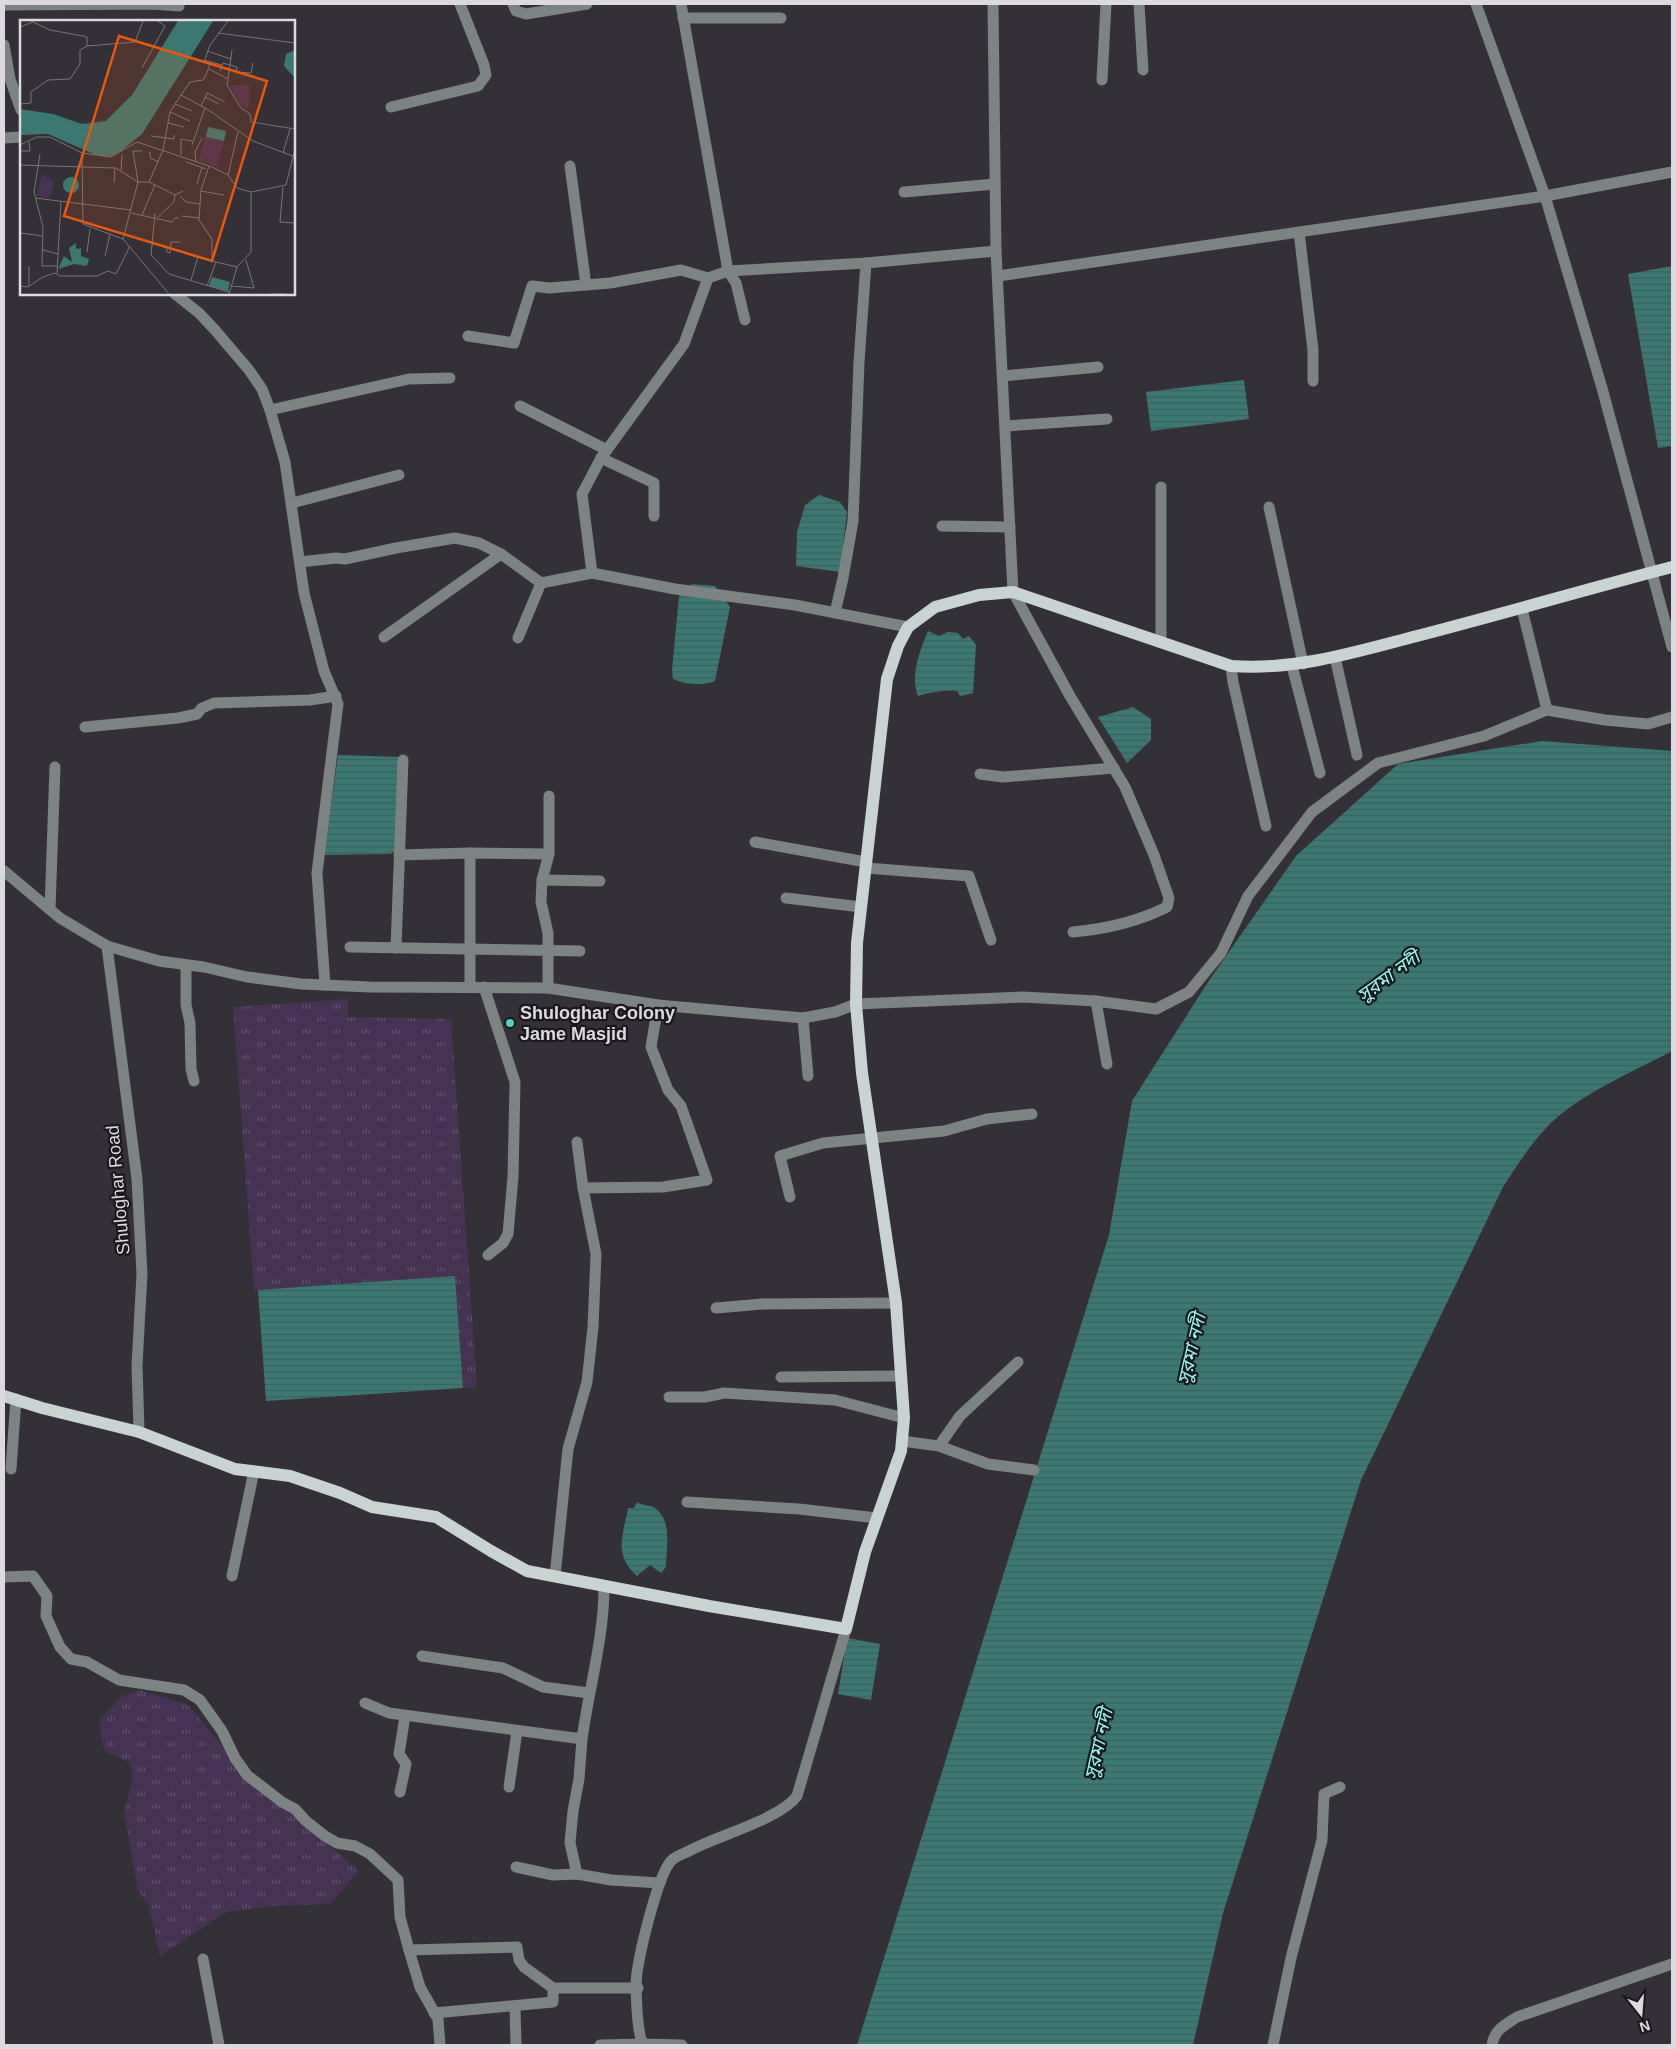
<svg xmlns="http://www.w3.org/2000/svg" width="1676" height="2049" viewBox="0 0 1676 2049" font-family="Helvetica,'Noto Sans Bengali',sans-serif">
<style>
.grass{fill:url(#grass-tufts)}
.water{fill:url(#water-rules)}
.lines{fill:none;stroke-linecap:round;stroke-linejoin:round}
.minor{stroke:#7d8382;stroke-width:11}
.major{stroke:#c9d4d2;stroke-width:12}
.poi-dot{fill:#57cec2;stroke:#1a181c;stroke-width:2}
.labels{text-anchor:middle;stroke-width:4.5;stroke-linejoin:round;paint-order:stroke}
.poi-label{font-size:18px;font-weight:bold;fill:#dcdade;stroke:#1a181c;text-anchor:start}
.street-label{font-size:18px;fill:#dcdade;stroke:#1a181c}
.water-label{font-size:19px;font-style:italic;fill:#94f6ea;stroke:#1a181c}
.inset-road{fill:none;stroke:#77747a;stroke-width:1}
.view{fill:#e8590c;fill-opacity:0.15;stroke:#e8590c;stroke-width:2.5}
.inset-edge{fill:none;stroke:#dcdade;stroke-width:2.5}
</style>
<defs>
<pattern id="grass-tufts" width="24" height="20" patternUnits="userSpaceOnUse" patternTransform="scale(1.25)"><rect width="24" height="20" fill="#463354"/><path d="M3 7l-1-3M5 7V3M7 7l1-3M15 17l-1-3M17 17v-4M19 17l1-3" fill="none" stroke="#60506c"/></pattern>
<pattern id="water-rules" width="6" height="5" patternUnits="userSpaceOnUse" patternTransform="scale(1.25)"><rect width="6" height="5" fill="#3b7872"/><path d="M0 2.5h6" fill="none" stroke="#3e5f5d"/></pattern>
</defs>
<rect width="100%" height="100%" fill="#343037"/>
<!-- grass -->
<g class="grass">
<polygon points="348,999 348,1017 451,1019 477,1387 463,1388 455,1277 254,1291 233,1007"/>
<polygon points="139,1690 188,1705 247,1775 359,1871 330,1904 273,1906 226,1912 160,1956 149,1907 138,1890 124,1814 133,1775 129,1762 104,1751 99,1721 121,1697"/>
</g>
<!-- water -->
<g class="water">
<polygon points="1672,266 1672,446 1658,448 1628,274"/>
<polygon points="1244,380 1249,419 1151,431 1146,392"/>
<polygon points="819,495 840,502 847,512 840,572 796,566 797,532 805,505"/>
<path d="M692 584 715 586 730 607 715 681C700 686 688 685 673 679L672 670 679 596Z"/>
<path d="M928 631 939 636 948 632 958 633 963 639 969 636 976 645 973 693 960 696 957 691C943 690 931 692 918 696 910 674 920 651 928 631Z"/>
<polygon points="1133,707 1151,719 1151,740 1127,763 1098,717"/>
<path d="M1542 741 1672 751V1051C1633 1072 1579 1094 1548 1126 1530 1144 1517 1166 1503 1187L1361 1480 1223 1913 1193 2045H857L1109 1235 1132 1101 1208 982 1296 856 1398 764Z"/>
<polygon points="338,755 400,757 397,850 390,854 324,855"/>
<polygon points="455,1276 463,1388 266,1401 258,1290"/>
<path d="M637 1502C642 1506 650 1505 655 1508 673 1521 666 1549 666 1567L661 1573 650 1565 637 1576C613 1554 623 1537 628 1508H634Z"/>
<polygon points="847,1638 880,1644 871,1700 838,1694"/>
</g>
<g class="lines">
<!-- minor -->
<g class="minor">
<polyline points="513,4 516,11 526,14 587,4"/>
<polyline points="681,4 728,271 736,283 745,320"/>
<path d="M993 4 996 251 1013 592 1070 696 1125 787 1154 855 1169 898 1167 907C1137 922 1106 929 1073 932"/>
<polyline points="1139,4 1143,70"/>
<polyline points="1476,4 1545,196 1602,388 1672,647"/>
<polyline points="4,5 153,4 179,6"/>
<polyline points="683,18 781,18"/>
<polyline points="4,45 10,79 21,110"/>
<polyline points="1102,80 1106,4"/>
<polyline points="391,107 478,86 486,75 484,65 460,4"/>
<polyline points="4,138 21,137"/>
<polyline points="570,166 586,285"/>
<polyline points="904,192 995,184"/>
<polyline points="1299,232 1313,350 1313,381"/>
<polyline points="998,276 1545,196 1672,172"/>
<polyline points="175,294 199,313 215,330 249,370 262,389 270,410 285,462 304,593 324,671 338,704 317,873 325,985"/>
<polyline points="468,336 514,343 532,286 549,288 610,283 681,270 708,278 728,271 866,263 996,251"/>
<polyline points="1003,376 1098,367"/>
<polyline points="520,406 607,450"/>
<polyline points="270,410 409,379 450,378"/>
<polyline points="1006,426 1107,419"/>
<polyline points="601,458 654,483 654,516"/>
<polyline points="292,503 399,475"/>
<polyline points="1269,507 1303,664"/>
<polyline points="942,526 1010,527"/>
<polyline points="300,562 336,558 345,559 396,548 455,538 479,543 501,554 541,583"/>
<polyline points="592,573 582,494 601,458 684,344 708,278"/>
<polyline points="1522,609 1547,710"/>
<polyline points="835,613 843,578 853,521 859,362 866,263"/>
<polyline points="384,637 501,554"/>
<polyline points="518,638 541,583 592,573 675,589 795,605 908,627"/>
<polyline points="1161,642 1161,487"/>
<polyline points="1335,657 1357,755"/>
<polyline points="1231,666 1233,682 1266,826"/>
<polyline points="1292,666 1320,773"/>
<polyline points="85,727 178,718 197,714 202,708 214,703 310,700 336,696"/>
<polyline points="980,774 1003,777 1114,768"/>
<polyline points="755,842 866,862"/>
<polyline points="399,855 470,853 549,854"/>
<polyline points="866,868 969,876 991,940"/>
<polyline points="4,871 60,918 107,946 159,961 204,967 247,977 301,984 370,987 548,988 658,1005 803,1018 835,1012 856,1004 1023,997 1096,1001 1156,1009 1189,992 1221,953 1248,896 1312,812 1378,763 1484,736 1547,710 1605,720 1648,724 1672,717"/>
<polyline points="542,880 600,881"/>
<polyline points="786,898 861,907"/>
<polyline points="50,909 55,767"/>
<polyline points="107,946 137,1179 142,1274 137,1365 139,1432"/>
<polyline points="350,947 580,951"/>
<polyline points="396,948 403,760"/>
<polyline points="186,965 186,1005 190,1023 191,1069 194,1081"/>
<polyline points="470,987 470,853"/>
<polyline points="484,987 515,1082 513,1177 508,1234 503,1243 488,1255"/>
<polyline points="548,988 548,933 541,902 542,880 549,854 549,796"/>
<polyline points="1096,1001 1107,1064"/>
<polyline points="803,1018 808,1076"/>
<polyline points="583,1188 663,1187 707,1180 681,1106 668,1090 651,1047 658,1005"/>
<polyline points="790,1197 780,1156 823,1143 944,1131 987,1119 1032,1114"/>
<polyline points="716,1308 762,1304 896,1303"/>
<polyline points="781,1377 900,1376"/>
<polyline points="669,1397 705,1397 724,1393 835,1400 904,1418"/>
<polyline points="902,1441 939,1446 988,1464 1034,1470"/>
<polyline points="939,1446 960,1416 1018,1362"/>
<polyline points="11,1469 16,1399"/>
<polyline points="687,1502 799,1509 877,1518"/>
<polyline points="232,1576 254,1471"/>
<polyline points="555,1576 568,1449 587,1382 593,1327 596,1254 583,1188 577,1142"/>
<polyline points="4,1577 33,1576 47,1596 46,1616 60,1647 71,1659 87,1662 119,1680 184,1690 200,1700 222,1731 235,1758 247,1775 282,1802 295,1809 306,1821 325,1836 337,1843 355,1846 370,1854 398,1880 400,1917 409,1950 517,1947 519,1960 524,1967 553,1988 638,1988"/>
<polyline points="422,1656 503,1668 543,1687 589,1693"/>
<path d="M365 1703 389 1713 582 1739C589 1689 604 1637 604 1587"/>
<polyline points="509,1787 517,1731"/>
<polyline points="400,1792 406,1764 399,1754 405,1716"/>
<polyline points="516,1867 553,1875 577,1874 611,1880 660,1883"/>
<polyline points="577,1874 570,1843 573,1811 579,1779 582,1739"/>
<polyline points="409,1950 420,1987 438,2019 440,2045"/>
<polyline points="203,1959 219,2045"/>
<polyline points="515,2007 516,2045"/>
<polyline points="434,2013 553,2002 553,1988"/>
<polyline points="600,2045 643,2044"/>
<path d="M682 2045 643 2044C637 2034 635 1985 637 1973 640 1951 658 1873 672 1860 676 1856 683 1854 689 1851 716 1836 779 1820 797 1796L846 1629"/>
<polyline points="1273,2045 1291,1958 1322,1840 1324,1794 1340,1787"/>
<path d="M1492 2045C1494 2030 1505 2025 1517 2017L1672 1964"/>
</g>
<!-- major -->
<path class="major" d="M4 1396 42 1408 139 1432 235 1469 290 1476 340 1493 372 1507 436 1517 491 1551 527 1571 709 1606 846 1629 865 1552 901 1451 904 1418 896 1303 862 1073 856 1004 857 943 887 679 898 646 908 627 935 607 979 595 1013 592 1231 666C1295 671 1355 652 1417 636 1502 614 1587 589 1672 567"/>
</g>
<!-- markers -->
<circle class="poi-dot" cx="510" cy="1023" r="5"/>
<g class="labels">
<!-- poi labels -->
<g class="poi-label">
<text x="520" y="1019">Shuloghar Colony<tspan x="520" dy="21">Jame Masjid</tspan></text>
</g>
<!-- street labels -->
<g class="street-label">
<text transform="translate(118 1190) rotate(-95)" y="6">Shuloghar Road</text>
</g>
<!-- water labels -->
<g class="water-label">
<text transform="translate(1388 976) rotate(-36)" y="7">সুরমা নদী</text>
<text transform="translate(1191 1349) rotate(-77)" y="7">সুরমা নদী</text>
<text transform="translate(1098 1744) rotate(-77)" y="7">সুরমা নদী</text>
</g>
</g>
<!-- overview -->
<g transform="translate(20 20)">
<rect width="275" height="275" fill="#343037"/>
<path d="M214 65H230L229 87 221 86 210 67ZM187 107 186 117 204 121 198 147 179 140Z" fill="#463354"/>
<path d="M22 154 34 161 32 174 27 178 16 176Z" fill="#463354"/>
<path d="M158 1H193L122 114 101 131 89 137 76 135 28 114 0 115V89L33 94 62 104 86 101 112 75ZM275 30V58L264 46 266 34ZM188 107 206 111 204 121 186 117ZM43 165a8 8 0 1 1 16 0a8 8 0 1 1-16 0ZM56 223V229L61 228V236L69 239 67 246 54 244 38 249 44 236 52 242 49 228ZM192 257 210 262 208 271 189 266Z" fill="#3b7872"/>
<path class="inset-road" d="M0 7 13 2 30 10 63 16 67 17V26M198 13 275 23M187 31 211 39M184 40 202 45M122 48 145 6 138 1M189 49 208 59 207 65 220 87 230 94 231 102 275 109M200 51 203 43 217 47 216 52 231 53 233 43M208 59 212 30M161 75 170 62 183 60 186 55 190 44 184 42 190 25 208 1M185 77 199 84M0 84 11 83V72L28 60 50 59 60 44V30L67 26 115 22 123 1M155 84 172 91M181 86 187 73 205 82M150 92 170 101M148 103 164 107M131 116 154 119V115M0 125 17 117H30L62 133 91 137 117 122 192 147 208 155 217 168 231 172 266 165 275 129M172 125 185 88M0 131H10L9 122M130 132V138L139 142M263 133 270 109M20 134 14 172 23 207 22 246H37M62 134 63 204 103 219 149 274M161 135V119L172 121M166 142 186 149M176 142 175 132 182 118M0 145 96 148 118 162H129L143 130 150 92 161 75 187 89 233 121 275 137M189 146 181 170 179 200 192 219V241L217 247M101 150 102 135M208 155 218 112M129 162 155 175 163 171M94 163 95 148M177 164 182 147M263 167 260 202 275 203M181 171 204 175M160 176 166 182 180 184M15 178 111 190M111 193 152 202 156 197 159 199M135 193 131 235 149 254 209 272M122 195 135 165M162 196 179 198M137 198 154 182 155 175M0 213 23 216M103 219 118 162 113 131H122M132 224 146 226 147 232 150 233 151 222H160M23 230 38 234M67 232 70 209M85 236 90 214M176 236 192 241M9 246V266M37 253 41 181M96 254 110 226M171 260 178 237M0 266 8 267 23 257 35 253 40 256H77L88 251 96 254M187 266 196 242M211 266 234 268 226 240M209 274 217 247 231 232V172M250 274H266"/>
<path class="view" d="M99 16 247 61 192 241 44 196Z"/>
<rect width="275" height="275" class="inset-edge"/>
</g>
<!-- border -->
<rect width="1676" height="2049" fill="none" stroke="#dcdade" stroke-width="10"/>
<!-- north arrow -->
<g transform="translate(1641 2014) rotate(163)" stroke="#1a181c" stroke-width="4" paint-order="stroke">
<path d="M0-4L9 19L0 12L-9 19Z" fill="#dcdade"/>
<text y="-8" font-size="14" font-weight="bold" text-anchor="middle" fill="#dcdade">N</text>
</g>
</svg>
